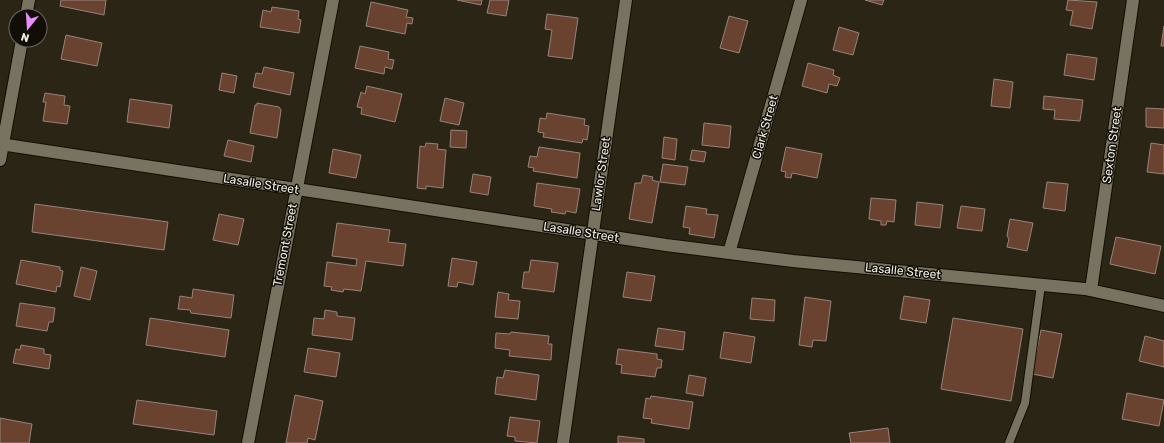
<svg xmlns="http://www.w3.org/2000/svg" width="1164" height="443" viewBox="0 0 1164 443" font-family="Rubik,sans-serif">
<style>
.building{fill:#6a4230;stroke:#98837a}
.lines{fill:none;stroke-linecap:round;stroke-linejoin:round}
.lane-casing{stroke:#120e02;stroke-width:10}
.street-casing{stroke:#120e02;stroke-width:14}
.lane{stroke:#787360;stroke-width:8}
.street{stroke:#787360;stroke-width:12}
.labels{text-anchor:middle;stroke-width:3;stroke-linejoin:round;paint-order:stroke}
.street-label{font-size:12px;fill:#f1eee3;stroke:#100e07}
</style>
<rect width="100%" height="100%" fill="#2a2515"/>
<!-- building -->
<g class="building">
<polygon points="61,0 106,0 104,15 60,6"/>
<polygon points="457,0 482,0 481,5"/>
<polygon points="490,0 509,0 506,16 487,13"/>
<polygon points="865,0 884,0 882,5"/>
<polygon points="1068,0 1097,2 1092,29 1070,25 1073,11 1066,10"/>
<polygon points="371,2 408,10 406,17 413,18 412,24 407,23 405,34 366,26"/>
<polygon points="272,7 299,11 298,19 301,20 299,33 260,27 263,10 271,12"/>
<polygon points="547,14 578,18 572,59 548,56 552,30 545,29"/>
<polygon points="729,16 748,21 739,53 720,48"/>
<polygon points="1164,26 1164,46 1161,46"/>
<polygon points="839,27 859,33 853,55 833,50"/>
<polygon points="66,35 102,43 97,66 61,59"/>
<polygon points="360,46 389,52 388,59 394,60 392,69 385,67 384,74 355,68"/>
<polygon points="1067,54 1097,58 1094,80 1064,75"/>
<polygon points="808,63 834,70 833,75 840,78 837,86 829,84 827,93 802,86"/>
<polygon points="264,67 294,73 290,95 253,87 256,73 262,74"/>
<polygon points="222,73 237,76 234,93 219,90"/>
<polygon points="994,79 1013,82 1010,108 991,106"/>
<polygon points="367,86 402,94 395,122 361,114 362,108 357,107 361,92 365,94"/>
<polygon points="45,93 65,96 64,105 70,106 67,124 43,121 46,102 43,102"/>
<polygon points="1044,96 1083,100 1080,121 1054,119 1055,110 1043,109"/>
<polygon points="445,98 464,103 459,125 440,121"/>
<polygon points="130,99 172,105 169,128 127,122"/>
<polygon points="257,103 279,107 281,110 277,138 250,133 255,105 257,105"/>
<polygon points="1146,108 1164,109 1164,128 1146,127"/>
<polygon points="547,113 585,119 584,125 589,126 587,140 583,139 582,143 543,137 544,133 538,132 540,118 546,119"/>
<polygon points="704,123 731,126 729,148 702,145"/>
<polygon points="451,130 467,131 466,148 450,147"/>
<polygon points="664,137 677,139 675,160 662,158"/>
<polygon points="228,140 254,146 251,162 224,156"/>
<polygon points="426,143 438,144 437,149 446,150 443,188 426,186 426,189 417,188 420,146 425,147"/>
<polygon points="1151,143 1164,145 1164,174 1147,172"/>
<polygon points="539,147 580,153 577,178 533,171 534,168 528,167 530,156 537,157"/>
<polygon points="786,147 822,154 817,178 792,173 791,178 785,177 786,172 781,171"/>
<polygon points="333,149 361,155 356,178 329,173"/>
<polygon points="692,150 706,152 704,162 690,160"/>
<polygon points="663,164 688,167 685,185 660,182"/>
<polygon points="473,174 491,177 488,195 470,192"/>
<polygon points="643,175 653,177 652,180 659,182 652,223 629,219 635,183 641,183"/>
<polygon points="1047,182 1068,184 1065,211 1043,208"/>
<polygon points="537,183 580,189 576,213 566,211 565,214 551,212 552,209 534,206"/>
<polygon points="871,198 896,200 894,222 887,221 886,225 881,225 881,221 869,219"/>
<polygon points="917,202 943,205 940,228 915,225"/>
<polygon points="35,204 168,222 164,250 32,232"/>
<polygon points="686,206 707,209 706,214 718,215 714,238 689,234 690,228 683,227"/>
<polygon points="961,206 985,209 982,231 957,228"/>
<polygon points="219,214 244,219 238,245 213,240"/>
<polygon points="1010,219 1033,223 1027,251 1007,247 1009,239 1007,236"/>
<polygon points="337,223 390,230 388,242 406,244 403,266 366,261 361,291 344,289 343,292 331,290 332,287 324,286 327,262 356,266 357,259 332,256"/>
<polygon points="1116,237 1161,246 1155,274 1110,264"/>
<polygon points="452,258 477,262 473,285 458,282 457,287 448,286"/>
<polygon points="21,260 60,267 60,270 63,271 60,287 57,286 56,292 16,284"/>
<polygon points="531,260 558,263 554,292 522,288 524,272 529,272"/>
<polygon points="81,267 97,271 90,300 74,296"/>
<polygon points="627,272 655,276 651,301 623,297"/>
<polygon points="193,289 234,295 231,318 191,313 190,310 178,309 180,296 192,298"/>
<polygon points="498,292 509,294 508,300 520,301 518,319 495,317"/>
<polygon points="904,296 930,300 926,323 900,319"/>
<polygon points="805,297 831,301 826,341 813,340 812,347 799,345"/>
<polygon points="752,298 775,300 774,321 750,319"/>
<polygon points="20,303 55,308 53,322 49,322 47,331 16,326"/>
<polygon points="325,310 337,312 337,316 355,318 352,340 312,335 314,318 324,319"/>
<polygon points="150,318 229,330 225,357 146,345"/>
<polygon points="953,318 1023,329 1011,401 941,389"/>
<polygon points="658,328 685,332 683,350 655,346"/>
<polygon points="1041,330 1062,334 1053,378 1032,374"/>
<polygon points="511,332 549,336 548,344 552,344 551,360 509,356 510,350 495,348 496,333 510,334"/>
<polygon points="724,332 755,337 751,363 720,358"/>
<polygon points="1145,336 1164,341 1164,367 1139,361"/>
<polygon points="21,345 44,349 44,354 51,355 49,369 13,363 16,349 20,350"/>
<polygon points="308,348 340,353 336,377 304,372"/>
<polygon points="618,349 657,354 657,359 662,360 661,368 657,368 655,377 621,373 622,365 616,364"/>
<polygon points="505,370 539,375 536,400 495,394 497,377 503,378"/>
<polygon points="689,375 706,378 703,396 686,393"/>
<polygon points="1127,393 1164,400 1159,426 1122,419"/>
<polygon points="295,395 323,401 315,440 308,438 307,443 286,443"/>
<polygon points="651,396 693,402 689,429 651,423 652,419 643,418 646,398 650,399"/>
<polygon points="137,400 217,411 214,435 133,424"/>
<polygon points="510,417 540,421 537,443 515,441 515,437 507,436"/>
<polygon points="0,418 32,424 29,443 0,443"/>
<polygon points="888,428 890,443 851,443 849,433"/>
<polygon points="618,436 644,439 644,443 618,443"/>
</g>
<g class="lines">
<!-- lane casing -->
<g class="lane-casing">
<polyline id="lane" points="1009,443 1025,403 1041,285"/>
</g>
<!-- street casing -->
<g class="street-casing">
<g id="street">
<polyline points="26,16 29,0"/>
<polyline points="0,144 666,245 793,261 1085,289 1164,306"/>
<polyline points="0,160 22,40"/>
<polyline points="729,253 801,0"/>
<polyline points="1091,290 1133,0"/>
<polyline points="248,443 333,0"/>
<polyline points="563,443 626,0"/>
</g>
</g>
<!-- lane -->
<use href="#lane" class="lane"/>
<!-- street -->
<use href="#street" class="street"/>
</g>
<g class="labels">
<!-- street labels -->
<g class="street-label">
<text transform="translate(765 127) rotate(-74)" y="4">Clark Street</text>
<text transform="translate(1112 145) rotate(-82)" y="4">Sexton Street</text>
<text transform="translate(601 174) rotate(-82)" y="4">Lawlor Street</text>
<text transform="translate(261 184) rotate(9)" y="4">Lasalle Street</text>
<text transform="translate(581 232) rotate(9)" y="4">Lasalle Street</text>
<text transform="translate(285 245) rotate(-79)" y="4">Tremont Street</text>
<text transform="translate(903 271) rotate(6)" y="4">Lasalle Street</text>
</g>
</g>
<!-- north arrow -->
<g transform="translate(28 28) rotate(197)"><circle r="19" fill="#100e07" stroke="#6a685f"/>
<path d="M0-3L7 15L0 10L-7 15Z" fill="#e88eff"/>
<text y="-6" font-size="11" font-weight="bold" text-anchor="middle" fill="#f1eee3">N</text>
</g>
</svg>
